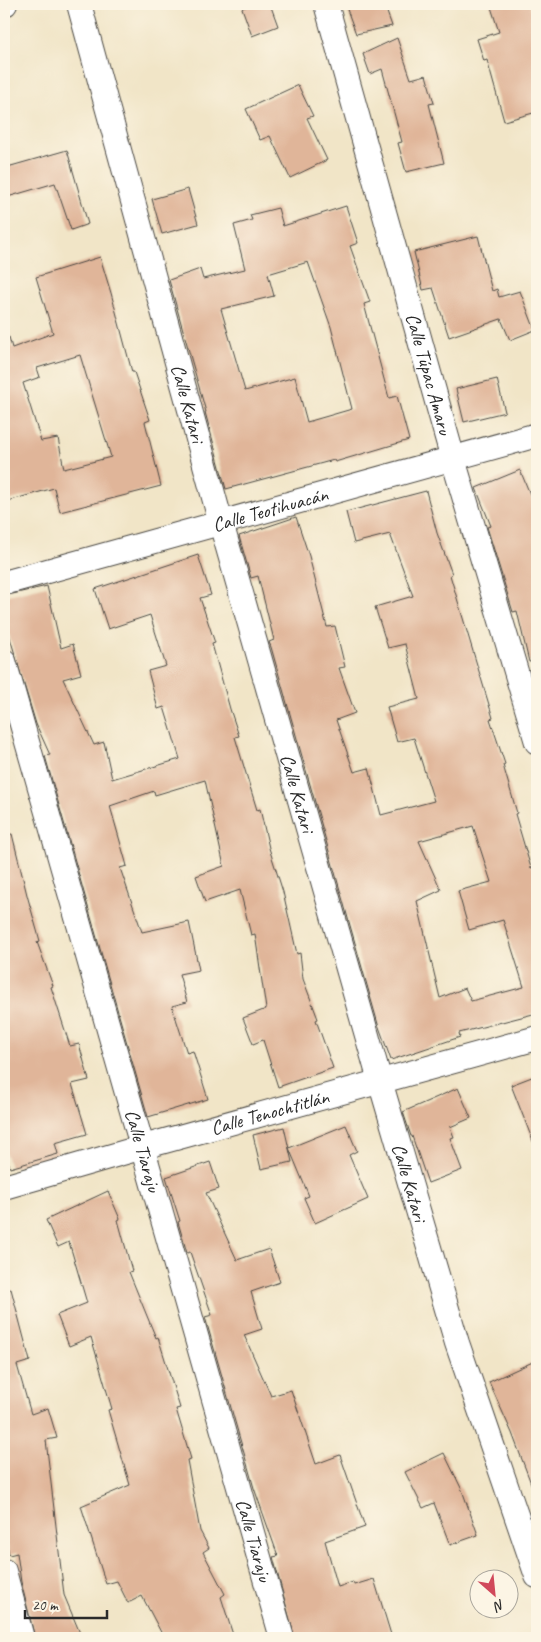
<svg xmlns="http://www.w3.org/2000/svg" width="541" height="1642" viewBox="0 0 541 1642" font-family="Caveat,sans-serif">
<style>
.building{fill:#e0b599;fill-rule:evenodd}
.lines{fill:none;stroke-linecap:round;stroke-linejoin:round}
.minor-casing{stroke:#494742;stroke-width:26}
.minor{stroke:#fff;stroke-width:24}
.labels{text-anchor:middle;stroke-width:4;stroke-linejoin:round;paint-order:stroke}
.street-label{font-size:20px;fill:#2b2b2b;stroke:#fcf5e5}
</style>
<rect width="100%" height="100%" fill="#fcf5e5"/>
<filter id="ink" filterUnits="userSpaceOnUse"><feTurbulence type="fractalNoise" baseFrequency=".02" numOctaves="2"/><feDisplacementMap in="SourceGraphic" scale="10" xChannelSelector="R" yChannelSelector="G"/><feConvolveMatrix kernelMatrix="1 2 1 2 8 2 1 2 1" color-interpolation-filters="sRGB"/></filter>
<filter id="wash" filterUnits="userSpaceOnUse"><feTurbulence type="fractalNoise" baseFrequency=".0096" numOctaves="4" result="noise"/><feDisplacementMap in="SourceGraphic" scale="20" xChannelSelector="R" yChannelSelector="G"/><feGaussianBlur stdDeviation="1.12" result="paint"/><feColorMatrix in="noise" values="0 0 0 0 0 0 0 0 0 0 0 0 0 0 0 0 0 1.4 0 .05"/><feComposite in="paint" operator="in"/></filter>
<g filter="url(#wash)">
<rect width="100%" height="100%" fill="#f1e5c7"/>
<g id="blocks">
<!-- building -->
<g class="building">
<polygon points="254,4 270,4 278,26 252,36 242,8"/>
<polygon points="345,4 384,4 392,26 356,34"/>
<polygon points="490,4 529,4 537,32 537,112 504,121 487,60 484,61 477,39 499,32"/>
<polygon points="397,38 411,79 426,75 434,103 429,104 444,163 406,172 398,143 402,142 382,69 370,74 363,54"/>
<polygon points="298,85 313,116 307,118 327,160 290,178 270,136 260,140 246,109"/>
<polygon points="67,150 88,224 71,230 55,183 4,198 4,168"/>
<polygon points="188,189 198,224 162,234 152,199"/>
<path d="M346 206 358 243 350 246 370 302 364 304 389 398 397 396 409 440 335 462 334 460 226 489 205 412H206L169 280 200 269 203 279 245 269 234 225 252 220 250 215 278 208 283 226ZM308 262 331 327 352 409 307 422 295 377 245 391 221 309 274 296 268 274Z"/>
<polygon points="478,236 492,291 497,289 499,297 520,291 535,330 510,340 501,319 449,337 433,288 423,290 414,252"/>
<path d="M100 257 111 293 132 372H134L150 420 145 422 161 486 60 512 54 488 4 502V338L9 337 12 348 53 333 36 277ZM80 355 111 457 64 469 58 438 41 441 23 383 40 377 37 368Z"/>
<polygon points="497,379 505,412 464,422 456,389"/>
<polygon points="520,470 537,511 537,661 529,662 517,611 513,612 487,527 491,526 476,488"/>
<path d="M426 491 437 533 452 574 450 575 493 718 490 719 505 764 503 765 517 813 515 814 531 868 537 866V1013L459 1033 460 1037 391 1060 378 1024 271 647 269 642 274 640 258 576 251 578 239 536 296 517 309 556 327 627 335 626 345 667 339 668 355 713 336 720 354 772 369 768 381 815 434 801 414 738 397 742 387 707 419 699 405 644 388 648 375 607 413 596 390 534 354 543 346 512ZM473 826 491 882 458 891 469 930 503 920 524 987 471 1001 465 988 440 998 417 901 441 890 419 841Z"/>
<polygon points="198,555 211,595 200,598 215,643 212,644 230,709 239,736 235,737 257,810 260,809 269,848 283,892 297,954 300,953 303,979 318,1019 316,1020 333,1068 278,1087 263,1040 253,1044 243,1018 266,1009 255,934 251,935 240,890 205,902 196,876 224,866 205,780 155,795 154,791 110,806 127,866 120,868 142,932 189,922 199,970 179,974 187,1002 172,1006 187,1053 193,1051 208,1099 148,1117 45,756 50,755 36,724 10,638 4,610 4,596 47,586 61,648 73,644 81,674 63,679 94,745 104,742 112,779 180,759 164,707 158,709 148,671 166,666 150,615 108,629 95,589"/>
<polygon points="12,834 27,895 40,941 37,942 53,986 51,987 70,1046 79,1044 89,1080 72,1084 87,1134 55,1143 58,1154 10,1168 4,1146 4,835"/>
<polygon points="537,1075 537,1148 536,1149 511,1085"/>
<polygon points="458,1088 471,1118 450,1127 454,1137 450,1138 462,1170 428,1183 412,1136 411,1136 403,1112"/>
<polygon points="346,1125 357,1151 349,1155 368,1199 315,1223 304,1198 309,1196 289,1148"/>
<polygon points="284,1127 292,1162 261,1169 253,1135"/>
<polygon points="210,1162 219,1189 206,1193 237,1260 269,1249 280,1282 251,1292 262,1329 244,1335 271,1396 291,1390 316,1464 340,1455 365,1527 325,1541 338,1587 353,1582 354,1585 374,1579 392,1638 295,1638 273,1557 278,1556 254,1488 205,1317 212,1315 190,1252 187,1253 178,1222 180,1221 166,1177"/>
<polygon points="108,1191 120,1219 118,1220 132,1271 129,1272 156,1338 158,1337 180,1408 176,1409 191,1459 187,1460 200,1531 209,1548 203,1552 225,1594 221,1597 234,1638 164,1638 142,1596 128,1603 117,1581 106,1584 81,1506 130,1485 108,1410 112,1409 91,1337 69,1346 57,1315 87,1303 69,1242 58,1247 46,1220"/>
<polygon points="11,1289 30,1361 17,1365 31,1414 48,1408 57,1438 46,1440 64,1595 82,1638 35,1638 21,1582 17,1553 9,1555 4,1528 4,1290"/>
<polygon points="537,1360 537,1493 535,1494 512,1433 489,1382"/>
<polygon points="444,1453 462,1490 478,1535 450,1545 434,1503 423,1508 405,1472"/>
</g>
</g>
</g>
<g filter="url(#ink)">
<use href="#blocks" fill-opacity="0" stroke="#494742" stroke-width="1"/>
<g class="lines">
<!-- minor casing -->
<g class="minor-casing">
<g id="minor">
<polyline points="4,4 5,4"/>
<path id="s1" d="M79 4 221 523 380 1081 457 1343 537 1576"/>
<path id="s2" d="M326 4 453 459 537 742"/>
<path id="s3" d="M4 583 537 435"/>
<path id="s4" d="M4 661 282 1638"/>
<path id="s5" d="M4 1187 143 1147 537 1038"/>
<polyline points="4,1571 22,1638"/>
</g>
</g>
<!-- minor -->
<use href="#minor" class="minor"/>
</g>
</g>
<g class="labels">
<!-- street labels -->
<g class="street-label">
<text dy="7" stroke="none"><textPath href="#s2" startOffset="384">Calle Túpac Amaru</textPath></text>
<text dy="7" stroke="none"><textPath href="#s1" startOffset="414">Calle Katari</textPath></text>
<text dy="7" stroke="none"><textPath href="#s3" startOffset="276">Calle Teotihuacán</textPath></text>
<text dy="7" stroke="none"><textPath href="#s1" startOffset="819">Calle Katari</textPath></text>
<text dy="7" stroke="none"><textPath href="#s5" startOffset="276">Calle Tenochtitlán</textPath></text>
<text dy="7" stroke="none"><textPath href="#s4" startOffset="509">Calle Tiaraju</textPath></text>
<text dy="7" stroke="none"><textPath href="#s1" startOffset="1224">Calle Katari</textPath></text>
<text dy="7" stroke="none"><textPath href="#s4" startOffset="914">Calle Tiaraju</textPath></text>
</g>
</g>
<!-- margin -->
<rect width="541" height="1642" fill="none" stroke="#fcf5e5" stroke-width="20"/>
<!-- north arrow -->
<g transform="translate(494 1594) rotate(153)"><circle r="24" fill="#fcf5e5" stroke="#a8a49b"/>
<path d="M0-4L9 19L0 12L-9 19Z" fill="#d1495b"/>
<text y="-8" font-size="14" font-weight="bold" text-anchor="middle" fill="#2b2b2b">N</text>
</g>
<!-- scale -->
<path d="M25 1610v8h82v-8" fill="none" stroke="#2b2b2b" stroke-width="2.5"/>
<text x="32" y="1610" font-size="15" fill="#2b2b2b" stroke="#fcf5e5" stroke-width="4" paint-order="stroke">20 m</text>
</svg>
